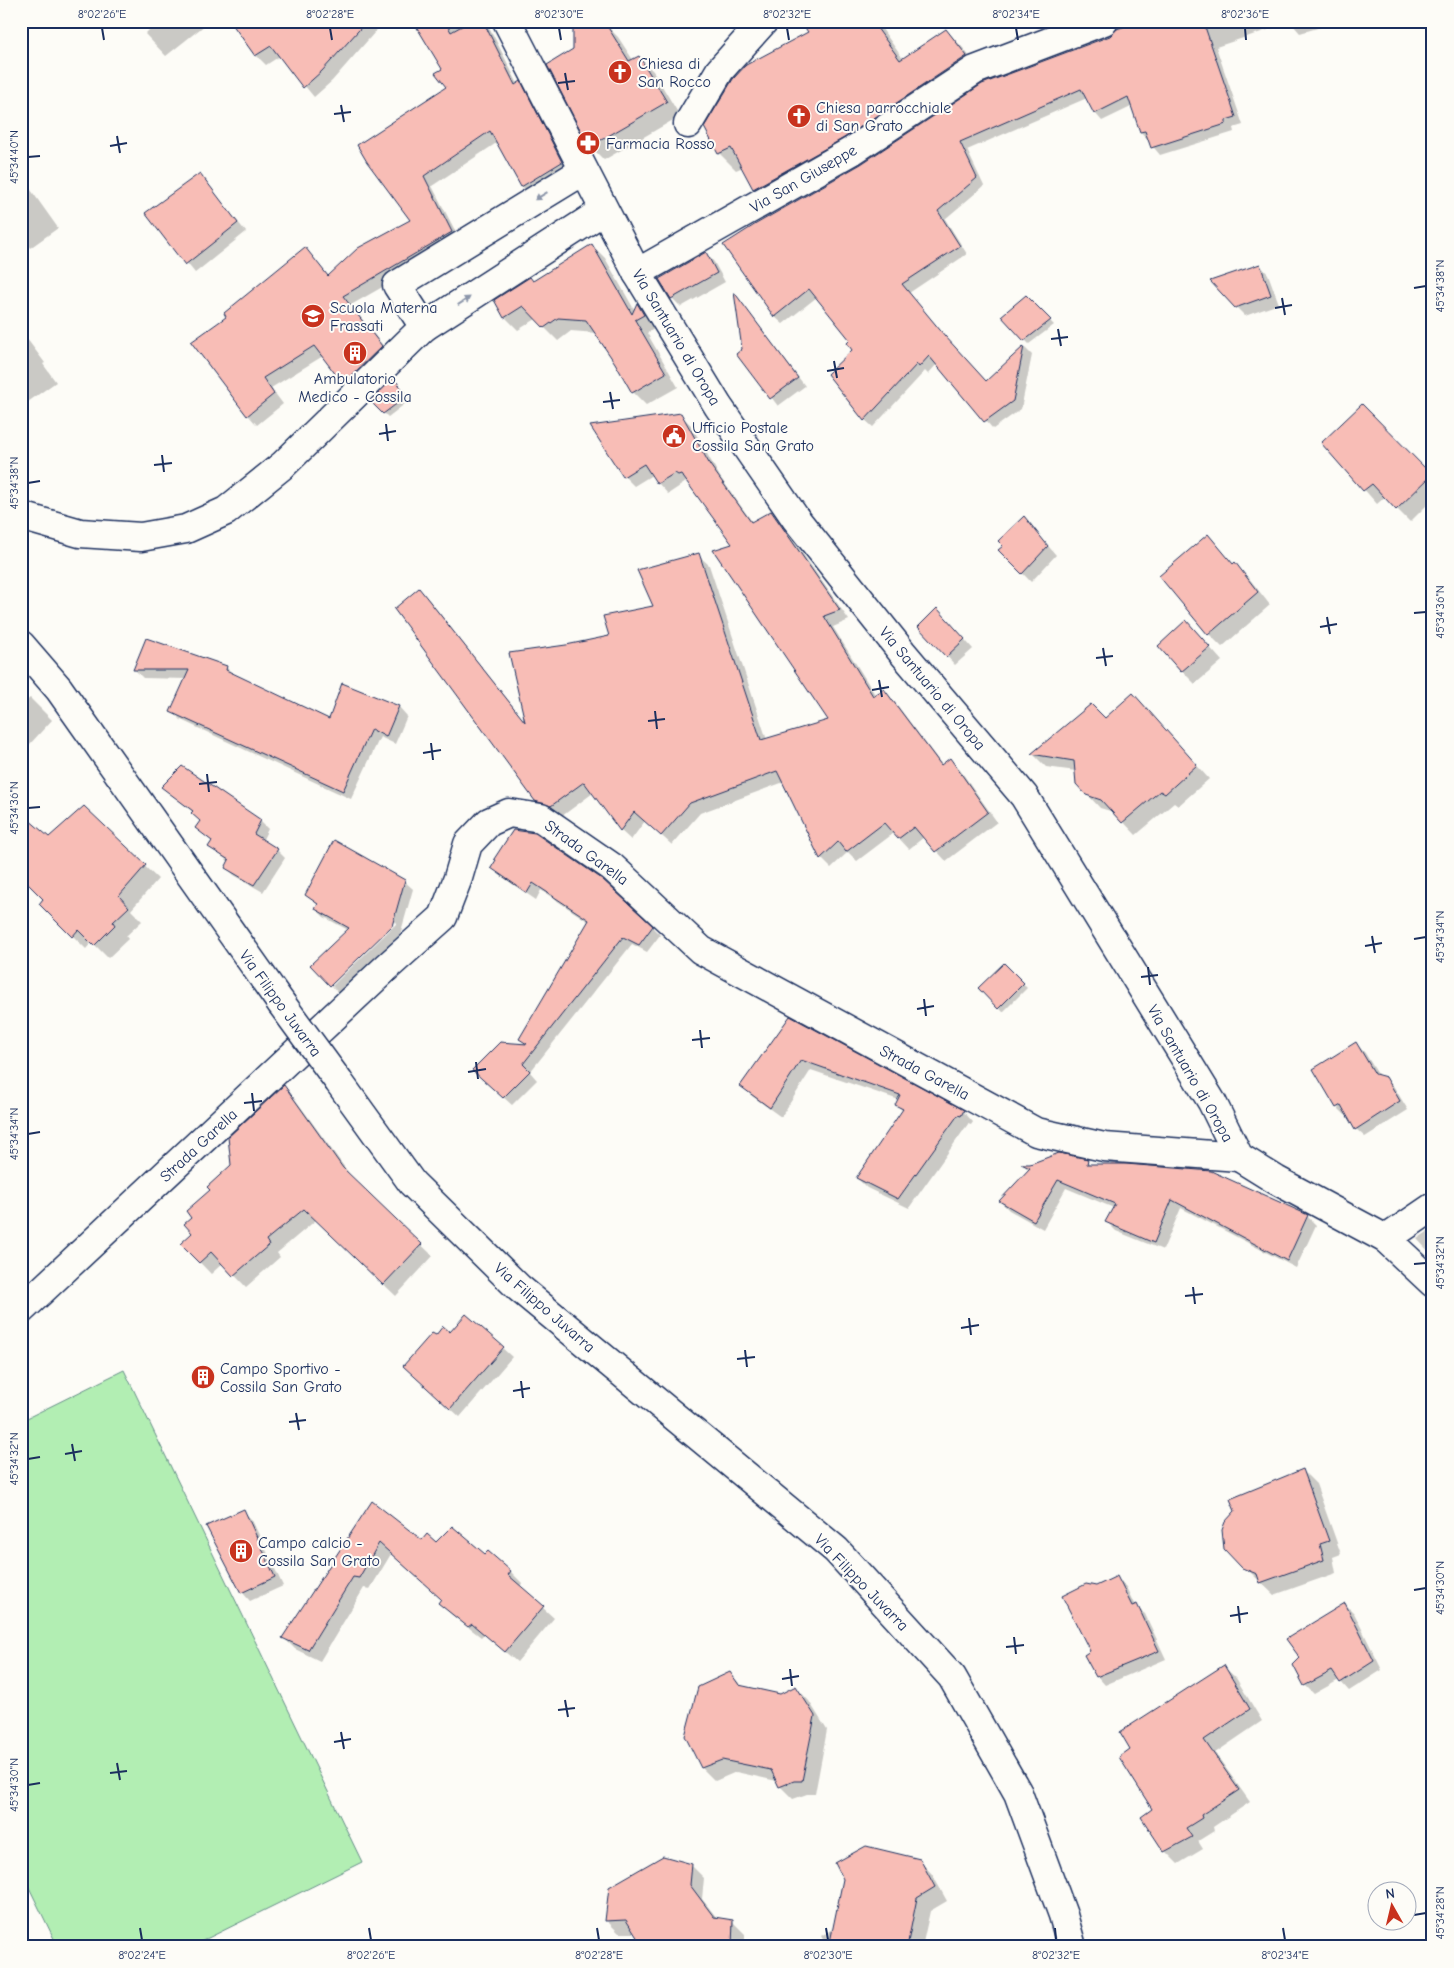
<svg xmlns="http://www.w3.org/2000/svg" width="1454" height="1968" viewBox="0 0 1454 1968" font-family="'Comic Neue',sans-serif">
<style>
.green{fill:#b2eeb3;stroke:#668e88}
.shadow{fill:#0003}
.building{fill:#f8bdb6;stroke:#1b2f5e}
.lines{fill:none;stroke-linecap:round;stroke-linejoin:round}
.minor-casing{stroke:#1b2f5e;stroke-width:31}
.secondary-casing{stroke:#1b2f5e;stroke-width:31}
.minor{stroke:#fdfcf7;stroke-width:28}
.secondary{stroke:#fdfcf7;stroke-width:28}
.secondary-bridge-casing{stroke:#1b2f5e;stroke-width:31;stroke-linecap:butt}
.secondary-bridge{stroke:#fdfcf7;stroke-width:28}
.oneway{fill:#8c96aa}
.ticks{fill:none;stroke:#1b2f5e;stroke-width:2}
.labels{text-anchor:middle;stroke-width:4;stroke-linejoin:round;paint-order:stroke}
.poi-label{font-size:16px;fill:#1b2f5e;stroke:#fdfcf7;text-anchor:start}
.street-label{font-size:16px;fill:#1b2f5e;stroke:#fdfcf7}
.neatline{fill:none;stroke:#1b2f5e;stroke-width:2}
.ticks-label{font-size:12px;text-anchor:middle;fill:#1b2f5e}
</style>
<rect width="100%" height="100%" fill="#fdfcf7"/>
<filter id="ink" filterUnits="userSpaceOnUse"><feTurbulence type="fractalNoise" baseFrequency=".02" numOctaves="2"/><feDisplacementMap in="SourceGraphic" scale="10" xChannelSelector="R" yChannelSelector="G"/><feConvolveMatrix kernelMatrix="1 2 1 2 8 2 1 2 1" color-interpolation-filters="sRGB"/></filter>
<g filter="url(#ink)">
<!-- green -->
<polygon class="green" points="124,1370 362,1862 190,1947 58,1947 21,1871 21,1421"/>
<!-- shadow -->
<g class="shadow">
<polygon points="158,21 210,21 166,56 145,34"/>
<polygon points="232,21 392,21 386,28 382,24 332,81 314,97 280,56 266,65 256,55"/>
<polygon points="414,21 486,21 518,84 520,83 530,92 571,172 531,196 522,186 498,142 432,186 461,242 351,305 391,356 354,393 323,356 271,388 283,404 257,425 248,415 228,317 305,249 329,277 412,220 368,162 448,88 444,69"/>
<polygon points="802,21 886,21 880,26 903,59 946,30 963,48 983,74 771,205 754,188 743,167 736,170 719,153 810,32"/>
<polygon points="1145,21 1334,21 1335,23 1300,33 1293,25 1292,22 1216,47 1243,125 1233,128 1234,132 1160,155 1141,132 1133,106 1102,121 1095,113 1087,98 967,150 984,186 945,219 967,254 909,293 953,346 987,382 1024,347 1032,355 1021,409 993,429 937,364 928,374 925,371 873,427 865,420 852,341 817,297 783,324 775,317 725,245 1110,37"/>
<polygon points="604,23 618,37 633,60 639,57 653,71 680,116 604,160 590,146 574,50"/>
<polygon points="200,175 246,232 195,273 147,214"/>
<polygon points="21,176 58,228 30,248 21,238"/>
<polygon points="592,245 605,258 635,311 637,305 650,318 656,328 647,333 678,387 646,405 633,392 616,362 596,333 571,331 558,341 536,319 518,330 505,317 495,301 534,282"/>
<polygon points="706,253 714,262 725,282 681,307 672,298"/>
<polygon points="1260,265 1268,274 1279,304 1245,316 1236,307"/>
<polygon points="736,296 805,386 778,406 738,354 744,350"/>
<polygon points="1026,296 1054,325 1029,344 1003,317"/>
<polygon points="21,331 45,363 43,364 56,382 25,404 21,400"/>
<polygon points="398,384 410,400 388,417 372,401"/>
<polygon points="1362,406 1433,477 1433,499 1410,522 1385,497 1377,504 1323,443"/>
<polygon points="680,415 691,425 720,477 753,523 770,513 781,523 849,620 833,627 876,696 884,691 894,701 942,765 950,760 960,770 997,822 946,861 924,837 909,849 894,833 857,861 848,852 831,868 821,858 784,782 700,813 672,845 645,821 631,840 621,831 593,793 562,816 547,811 536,800 419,590 429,600 526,723 567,646 611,637 655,607 698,555 709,565 767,740 830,721 734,545 690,484 686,482 668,494 658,483 652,475 634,486 624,476"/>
<polygon points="1024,518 1056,555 1031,582 1000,550"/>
<polygon points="1208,536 1234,565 1248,577 1270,605 1222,647 1209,634"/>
<polygon points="946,618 973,649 955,665 920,627"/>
<polygon points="1199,635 1222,661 1195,684 1182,671"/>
<polygon points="226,667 235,676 330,720 343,685 399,707 407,716 395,744 380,737 351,799 181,720 172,711 187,679 143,678 135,670"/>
<polygon points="1133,694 1209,779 1178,806 1174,803 1136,835 1114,812 1100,808 1087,794 1076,771 1046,767 1033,754 1091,705 1105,719"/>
<polygon points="30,698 52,720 29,745 21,739 21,705"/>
<polygon points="171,794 260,821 268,829 262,841 277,850 285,858 263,892 234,875 226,867 229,862 210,846 213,842 197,828 201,821 193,812"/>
<polygon points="84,808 158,879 131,910 142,921 126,936 128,939 108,958 92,942 86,949 41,904 45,899 49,839"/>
<polygon points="498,860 652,927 660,935 647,952 632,944 530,1072 537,1080 512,1105 482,1078 528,1046 521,1038 589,922 541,890 536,900 501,876 493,868"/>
<polygon points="404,881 413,889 400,935 339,994 332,986 397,923 395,921 330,985 348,930 324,917 316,909 319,906 307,895"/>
<polygon points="1004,965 1027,988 1003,1012 980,988"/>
<polygon points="791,1018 963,1111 973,1122 971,1125 968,1124 909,1208 867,1188 857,1178 903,1111 897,1105 899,1100 811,1070 781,1117 752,1096 742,1086"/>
<polygon points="1356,1044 1365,1053 1379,1076 1385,1078 1394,1087 1408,1110 1365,1137 1356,1129 1348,1114 1345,1115 1337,1107"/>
<polygon points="284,1087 295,1099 353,1179 433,1256 396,1296 316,1220 277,1253 280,1257 246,1287 223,1263 211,1274 182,1244 194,1233 193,1218 212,1190 233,1166"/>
<polygon points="1087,1161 1092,1166 1307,1216 1316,1225 1296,1268 1181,1208 1163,1250 1116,1231 1107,1222 1114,1208 1066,1188 1043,1229 1009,1210 1000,1201 1029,1171 1024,1165"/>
<polygon points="1433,1228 1433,1256 1417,1239"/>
<polygon points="466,1315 512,1357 460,1417 413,1374 436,1337 450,1333"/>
<polygon points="1303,1471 1316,1484 1341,1554 1333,1557 1336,1573 1274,1595 1225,1548"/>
<polygon points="372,1503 422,1542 436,1544 485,1556 488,1553 511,1572 522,1583 520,1587 554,1618 517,1662 484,1634 481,1637 451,1614 440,1603 442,1600 391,1554 370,1589 364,1588 320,1661 295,1649 284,1638"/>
<polygon points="243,1511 252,1520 283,1586 250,1601 242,1592"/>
<polygon points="1117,1578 1126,1587 1135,1606 1145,1614 1166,1659 1105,1685 1097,1676 1091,1652 1096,1588"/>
<polygon points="1345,1604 1354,1613 1382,1670 1349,1691 1339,1680 1314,1694 1305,1685"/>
<polygon points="1223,1666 1236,1678 1262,1721 1215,1753 1250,1802 1213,1827 1214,1831 1198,1841 1203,1849 1178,1864 1165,1851 1154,1809 1131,1750"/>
<polygon points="729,1673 743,1687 781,1695 796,1687 809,1701 827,1730 815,1794 807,1794 793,1799 780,1786 777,1781 736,1772 715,1781 702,1768 687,1736"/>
<polygon points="919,1860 932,1874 947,1901 930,1911 922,1947 827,1947 821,1936 834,1928"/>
<polygon points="691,1865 704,1878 702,1899 717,1918 732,1921 745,1934 745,1947 645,1947 636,1933 619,1933 606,1920"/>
</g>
<!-- building -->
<g class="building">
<polygon points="230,21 367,21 322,71 303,88 271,46 255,56"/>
<polygon points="413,21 445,21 451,32 471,21 483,21 515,85 521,81 562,162 521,187 490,131 424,176 452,232 343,296 382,346 343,384 314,346 263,378 274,394 247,416 191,342 226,317 224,313 305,247 328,276 358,248 410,220 367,162 357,145 446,87 435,73 442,69"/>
<polygon points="573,21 604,21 629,61 639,56 667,102 589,147 547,65 573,49"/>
<polygon points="800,21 872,21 900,60 946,29 967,56 844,138 753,189 731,148 718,154 704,127 733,79 746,65 808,32"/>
<polygon points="1140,21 1203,21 1236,117 1226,120 1226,124 1151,148 1145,131 1140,132 1128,97 1094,114 1081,89 960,142 977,178 938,211 960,246 902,284 945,336 986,381 1024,346 1013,401 984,422 929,356 919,367 917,364 864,421 827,374 852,350 847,343 850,340 809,289 774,317 723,245 756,224 861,164 982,84 1110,36 1117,29"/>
<polygon points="200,173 238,223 185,265 145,213"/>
<polygon points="592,244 632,314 637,303 644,315 635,320 666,373 632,393 615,363 586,320 558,318 544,328 523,306 504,318 494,300 530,277 533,281"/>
<polygon points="706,252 717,273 671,299 659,279"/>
<polygon points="1260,264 1271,295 1235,308 1210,281"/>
<polygon points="734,292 798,378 770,399 736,354 742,349"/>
<polygon points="1026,295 1051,320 1024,341 1001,316"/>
<polygon points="394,378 407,396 383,414 370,401"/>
<polygon points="1362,404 1432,475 1396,510 1372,484 1363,491 1321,443"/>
<polygon points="681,413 710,465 751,522 771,511 840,610 824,616 873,696 884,689 941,765 950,758 988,812 935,852 914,827 898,839 884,823 846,852 838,842 820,859 777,771 690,803 661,836 634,812 620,831 584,782 551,806 535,801 394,609 419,588 525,722 509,653 566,645 609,636 603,616 653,606 637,570 699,553 761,740 828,720 713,550 732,544 681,474 678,475 675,473 657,484 644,464 623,477 590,426"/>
<polygon points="1024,516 1048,546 1022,574 998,550 1003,546 998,541"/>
<polygon points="1208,534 1233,564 1235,562 1258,592 1208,635 1159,576"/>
<polygon points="937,608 965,639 946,657 918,627"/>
<polygon points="1186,620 1210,647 1181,672 1158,646"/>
<polygon points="146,638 227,666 226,670 329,719 342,683 399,706 386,737 371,729 343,791 170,712 189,670 133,670"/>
<polygon points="1133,693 1197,765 1165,794 1160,791 1122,823 1101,800 1086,795 1076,784 1074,761 1031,754 1091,704 1105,718"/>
<polygon points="182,766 261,820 254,834 278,849 254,885 225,868 229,860 208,847 212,841 195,828 200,821 191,813 193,811 161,787"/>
<polygon points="84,806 146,865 119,896 129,907 113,922 115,925 94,946 78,930 72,937 39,904 43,899 21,877 21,813 49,837"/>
<polygon points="513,830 535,833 602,879 653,926 639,945 623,937 523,1064 530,1071 503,1098 472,1070 500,1042 527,1044 519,1039 589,920 533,883 527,893 491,868 496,860 494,859"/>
<polygon points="334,840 405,880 392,926 330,986 310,965 349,928 315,909 318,904 305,895"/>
<polygon points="1004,963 1024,983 998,1009 978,988"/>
<polygon points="790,1016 964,1110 961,1116 958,1115 898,1199 856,1178 903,1109 895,1105 900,1095 801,1060 770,1108 740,1086"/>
<polygon points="1356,1042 1375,1074 1386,1077 1400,1101 1355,1130 1341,1105 1336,1108 1313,1069"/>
<polygon points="284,1085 343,1168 422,1244 383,1285 304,1209 266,1240 269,1245 233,1276 211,1252 199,1263 180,1244 192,1233 184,1224 191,1218 186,1211 210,1190 207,1187 231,1165 228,1137"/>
<polygon points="1059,1153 1088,1159 1087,1164 1126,1164 1211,1171 1308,1215 1287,1261 1172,1200 1154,1243 1105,1222 1115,1204 1058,1180 1034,1221 999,1201 1030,1168 1021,1164 1030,1164"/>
<polygon points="466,1314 504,1347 450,1409 403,1366 432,1333 436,1335 443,1326 450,1332"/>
<polygon points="1303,1469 1329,1541 1320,1544 1324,1560 1260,1583 1257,1574 1242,1568 1224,1549 1222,1530 1225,1522 1235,1511 1230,1499"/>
<polygon points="372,1501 422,1540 427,1534 436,1542 452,1526 485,1554 488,1551 511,1571 508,1575 544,1606 505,1652 472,1624 468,1627 438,1603 441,1599 379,1543 359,1578 353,1577 308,1650 282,1638"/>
<polygon points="244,1509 275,1577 241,1593 206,1526"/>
<polygon points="1117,1576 1132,1606 1137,1604 1159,1651 1096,1677 1084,1655 1090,1651 1062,1596 1086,1584 1096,1586"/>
<polygon points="1345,1603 1374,1661 1340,1683 1332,1671 1304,1686 1293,1665 1300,1658 1286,1639"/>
<polygon points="1224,1665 1250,1709 1204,1740 1239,1790 1201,1815 1202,1818 1186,1828 1192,1837 1164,1852 1141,1817 1152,1809 1119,1757 1130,1749 1120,1732"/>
<polygon points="730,1672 739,1685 780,1694 796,1686 815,1716 802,1781 794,1781 779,1787 771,1770 722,1760 701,1768 685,1736 698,1687"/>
<polygon points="866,1846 920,1859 935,1887 917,1898 907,1947 829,1947 843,1879 835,1863"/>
<polygon points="663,1856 692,1864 690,1885 714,1917 733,1920 732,1947 643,1947 626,1920 605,1921 609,1887"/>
</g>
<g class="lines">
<!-- minor casing -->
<g class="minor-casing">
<g id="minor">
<polyline points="507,21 637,273 718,406 796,519 902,652 1024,796 1212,1102 1239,1157 1276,1180 1386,1239 1433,1283"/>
<polyline points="688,124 720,70 764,21"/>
<polyline points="583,171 397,285 424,327 603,211"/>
<polyline points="637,273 852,151 975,70 1104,21"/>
<polyline points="21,516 80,533 141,537 186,529 226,511 283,465 424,327"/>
<polyline points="1386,1239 1433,1207"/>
<polyline points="21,1310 387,967 443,917 458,878 468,844 489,822 509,813 541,818 612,867 701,950 1036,1132 1104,1147 1239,1157"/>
</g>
</g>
<!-- secondary casing -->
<g class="secondary-casing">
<g id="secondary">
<polyline points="21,645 59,689 281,1003"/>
<polyline points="339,1082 412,1183 519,1288 836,1550 952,1677 1018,1793 1063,1915 1072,1947"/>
</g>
</g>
<!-- minor -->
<use href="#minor" class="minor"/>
<!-- secondary -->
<use href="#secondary" class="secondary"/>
<!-- secondary-bridge casing -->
<g class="secondary-bridge-casing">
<polyline id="secondary-bridge" points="281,1003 339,1082"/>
</g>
<!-- secondary-bridge -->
<use href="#secondary-bridge" class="secondary-bridge"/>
</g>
<!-- one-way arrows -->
<defs><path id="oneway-solid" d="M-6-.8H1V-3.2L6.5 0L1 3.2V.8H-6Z" transform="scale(1.25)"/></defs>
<g class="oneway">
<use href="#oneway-solid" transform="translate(541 196) rotate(149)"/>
<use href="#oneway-solid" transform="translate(464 301) rotate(-33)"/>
</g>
</g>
<!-- ticks -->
<path class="ticks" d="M102 28 104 40M330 28 332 40M559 28 561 40M787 28 789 40M1016 28 1018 40M1245 28 1246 40M565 73 568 90M558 83 575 81M341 105 344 122M334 114 351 112M117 136 120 153M110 146 127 143M28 157 40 156M1414 288 1426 286M1282 298 1285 315M1275 308 1292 305M1058 329 1061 346M1051 339 1068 337M834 361 837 378M827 371 844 368M610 392 613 409M603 402 620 400M386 424 388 441M379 434 396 431M162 455 164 472M154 465 172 463M28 483 40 481M1414 613 1426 612M1327 617 1330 634M1320 627 1337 624M1103 648 1106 666M1096 658 1113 656M879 680 882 697M872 690 889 687M655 711 657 729M648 721 665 719M431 743 433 760M423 753 441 750M207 774 209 792M199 784 217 782M28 808 40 807M1372 936 1375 953M1414 939 1426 937M1365 946 1382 943M1148 967 1150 985M1141 977 1158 975M924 999 926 1016M917 1009 934 1006M700 1030 702 1048M692 1040 710 1038M476 1062 478 1079M468 1072 486 1069M252 1093 254 1111M244 1103 262 1101M28 1134 40 1132M1414 1264 1426 1263M1193 1287 1195 1304M1185 1296 1203 1294M969 1318 971 1335M961 1328 979 1325M745 1350 747 1367M737 1359 755 1357M521 1381 523 1398M513 1391 530 1388M296 1413 299 1430M289 1422 306 1420M72 1444 75 1461M65 1454 82 1451M28 1459 40 1457M1414 1590 1426 1588M1238 1606 1240 1623M1230 1616 1248 1613M1014 1637 1016 1654M1006 1647 1024 1645M790 1669 792 1686M782 1679 799 1676M565 1700 568 1717M558 1710 575 1708M341 1732 344 1749M334 1742 351 1739M117 1763 120 1780M110 1773 127 1771M28 1785 40 1783M1414 1915 1426 1913M140 1928 142 1940M369 1928 371 1940M597 1928 599 1940M826 1928 828 1940M1055 1928 1056 1940M1283 1928 1285 1940"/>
<!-- icons -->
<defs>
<g id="church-disc" transform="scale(1.25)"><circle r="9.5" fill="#c8321e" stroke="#fdfcf7"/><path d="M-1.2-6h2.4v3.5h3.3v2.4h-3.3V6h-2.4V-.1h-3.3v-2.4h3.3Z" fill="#fff"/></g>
<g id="pharmacy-disc" transform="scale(1.25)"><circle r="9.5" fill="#c8321e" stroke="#fdfcf7"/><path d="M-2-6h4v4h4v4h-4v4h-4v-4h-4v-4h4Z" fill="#fff"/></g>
<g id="school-disc" transform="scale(1.25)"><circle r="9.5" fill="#c8321e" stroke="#fdfcf7"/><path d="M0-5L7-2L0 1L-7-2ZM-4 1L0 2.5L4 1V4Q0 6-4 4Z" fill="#fff"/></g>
<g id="building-disc" transform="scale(1.25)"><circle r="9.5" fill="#c8321e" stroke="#fdfcf7"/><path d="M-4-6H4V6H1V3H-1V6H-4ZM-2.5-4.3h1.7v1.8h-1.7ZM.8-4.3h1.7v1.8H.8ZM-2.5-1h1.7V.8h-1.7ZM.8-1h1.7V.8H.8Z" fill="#fff"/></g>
<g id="civic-disc" transform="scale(1.25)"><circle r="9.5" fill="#c8321e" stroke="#fdfcf7"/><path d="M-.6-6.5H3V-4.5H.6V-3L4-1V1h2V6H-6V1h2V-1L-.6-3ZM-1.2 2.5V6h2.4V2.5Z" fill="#fff"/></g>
</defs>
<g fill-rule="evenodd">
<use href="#church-disc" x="620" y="72"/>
<use href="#church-disc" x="799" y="116"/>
<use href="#pharmacy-disc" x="588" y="143"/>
<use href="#school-disc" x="313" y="316"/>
<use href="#building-disc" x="355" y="353"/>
<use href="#civic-disc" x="674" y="436"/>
<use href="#building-disc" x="203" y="1377"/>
<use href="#building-disc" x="241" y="1551"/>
</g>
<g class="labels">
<!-- poi labels -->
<g class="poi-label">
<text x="638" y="69">Chiesa di<tspan x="638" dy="18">San Rocco</tspan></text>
<text x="816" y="113">Chiesa parrocchiale<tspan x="816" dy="18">di San Grato</tspan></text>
<text x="606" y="149">Farmacia Rosso</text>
<text x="330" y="313">Scuola Materna<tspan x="330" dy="18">Frassati</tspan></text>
<text x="355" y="384" text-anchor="middle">Ambulatorio<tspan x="355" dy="18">Medico - Cossila</tspan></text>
<text x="692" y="433">Ufficio Postale<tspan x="692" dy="18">Cossila San Grato</tspan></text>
<text x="220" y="1374">Campo Sportivo -<tspan x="220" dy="18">Cossila San Grato</tspan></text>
<text x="258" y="1548">Campo calcio -<tspan x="258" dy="18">Cossila San Grato</tspan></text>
</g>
<!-- street labels -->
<g class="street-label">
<text transform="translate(803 178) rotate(-30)" y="6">Via San Giuseppe</text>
<text transform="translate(677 337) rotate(59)" y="6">Via Santuario di Oropa</text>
<text transform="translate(933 688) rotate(50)" y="6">Via Santuario di Oropa</text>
<text transform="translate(587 852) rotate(36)" y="6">Strada Garella</text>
<text transform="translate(281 1003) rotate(54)" y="6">Via Filippo Juvarra</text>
<text transform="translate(925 1072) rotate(28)" y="6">Strada Garella</text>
<text transform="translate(1191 1073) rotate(60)" y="6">Via Santuario di Oropa</text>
<text transform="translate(198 1145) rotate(-43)" y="6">Strada Garella</text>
<text transform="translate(545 1307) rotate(41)" y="6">Via Filippo Juvarra</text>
<text transform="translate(862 1582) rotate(46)" y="6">Via Filippo Juvarra</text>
</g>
</g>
<!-- margin -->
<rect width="1454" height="1968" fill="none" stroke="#fdfcf7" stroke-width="55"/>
<!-- north arrow -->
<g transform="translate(1392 1906) rotate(352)"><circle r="24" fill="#fdfcf7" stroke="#a3aaba"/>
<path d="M0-4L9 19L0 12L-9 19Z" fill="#c8321e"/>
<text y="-8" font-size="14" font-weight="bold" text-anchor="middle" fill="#1b2f5e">N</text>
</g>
<rect x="28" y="28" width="1398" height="1912" class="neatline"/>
<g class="ticks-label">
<text x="102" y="18">8°02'26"E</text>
<text x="330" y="18">8°02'28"E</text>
<text x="559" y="18">8°02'30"E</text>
<text x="787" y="18">8°02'32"E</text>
<text x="1016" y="18">8°02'34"E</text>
<text x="1245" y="18">8°02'36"E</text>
<text transform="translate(14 157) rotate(-90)" y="4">45°34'40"N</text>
<text transform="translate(1440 286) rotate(-90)" y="4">45°34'38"N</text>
<text transform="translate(14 483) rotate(-90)" y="4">45°34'38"N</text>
<text transform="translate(1440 612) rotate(-90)" y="4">45°34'36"N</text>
<text transform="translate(14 808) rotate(-90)" y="4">45°34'36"N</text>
<text transform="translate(1440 937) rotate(-90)" y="4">45°34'34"N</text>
<text transform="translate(14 1134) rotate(-90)" y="4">45°34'34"N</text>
<text transform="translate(1440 1263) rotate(-90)" y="4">45°34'32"N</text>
<text transform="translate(14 1459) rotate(-90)" y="4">45°34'32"N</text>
<text transform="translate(1440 1588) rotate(-90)" y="4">45°34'30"N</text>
<text transform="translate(14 1785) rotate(-90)" y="4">45°34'30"N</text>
<text transform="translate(1440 1913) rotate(-90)" y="4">45°34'28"N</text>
<text x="142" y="1959">8°02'24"E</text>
<text x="371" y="1959">8°02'26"E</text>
<text x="599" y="1959">8°02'28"E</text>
<text x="828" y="1959">8°02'30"E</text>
<text x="1056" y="1959">8°02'32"E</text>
<text x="1285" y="1959">8°02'34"E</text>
</g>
</svg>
